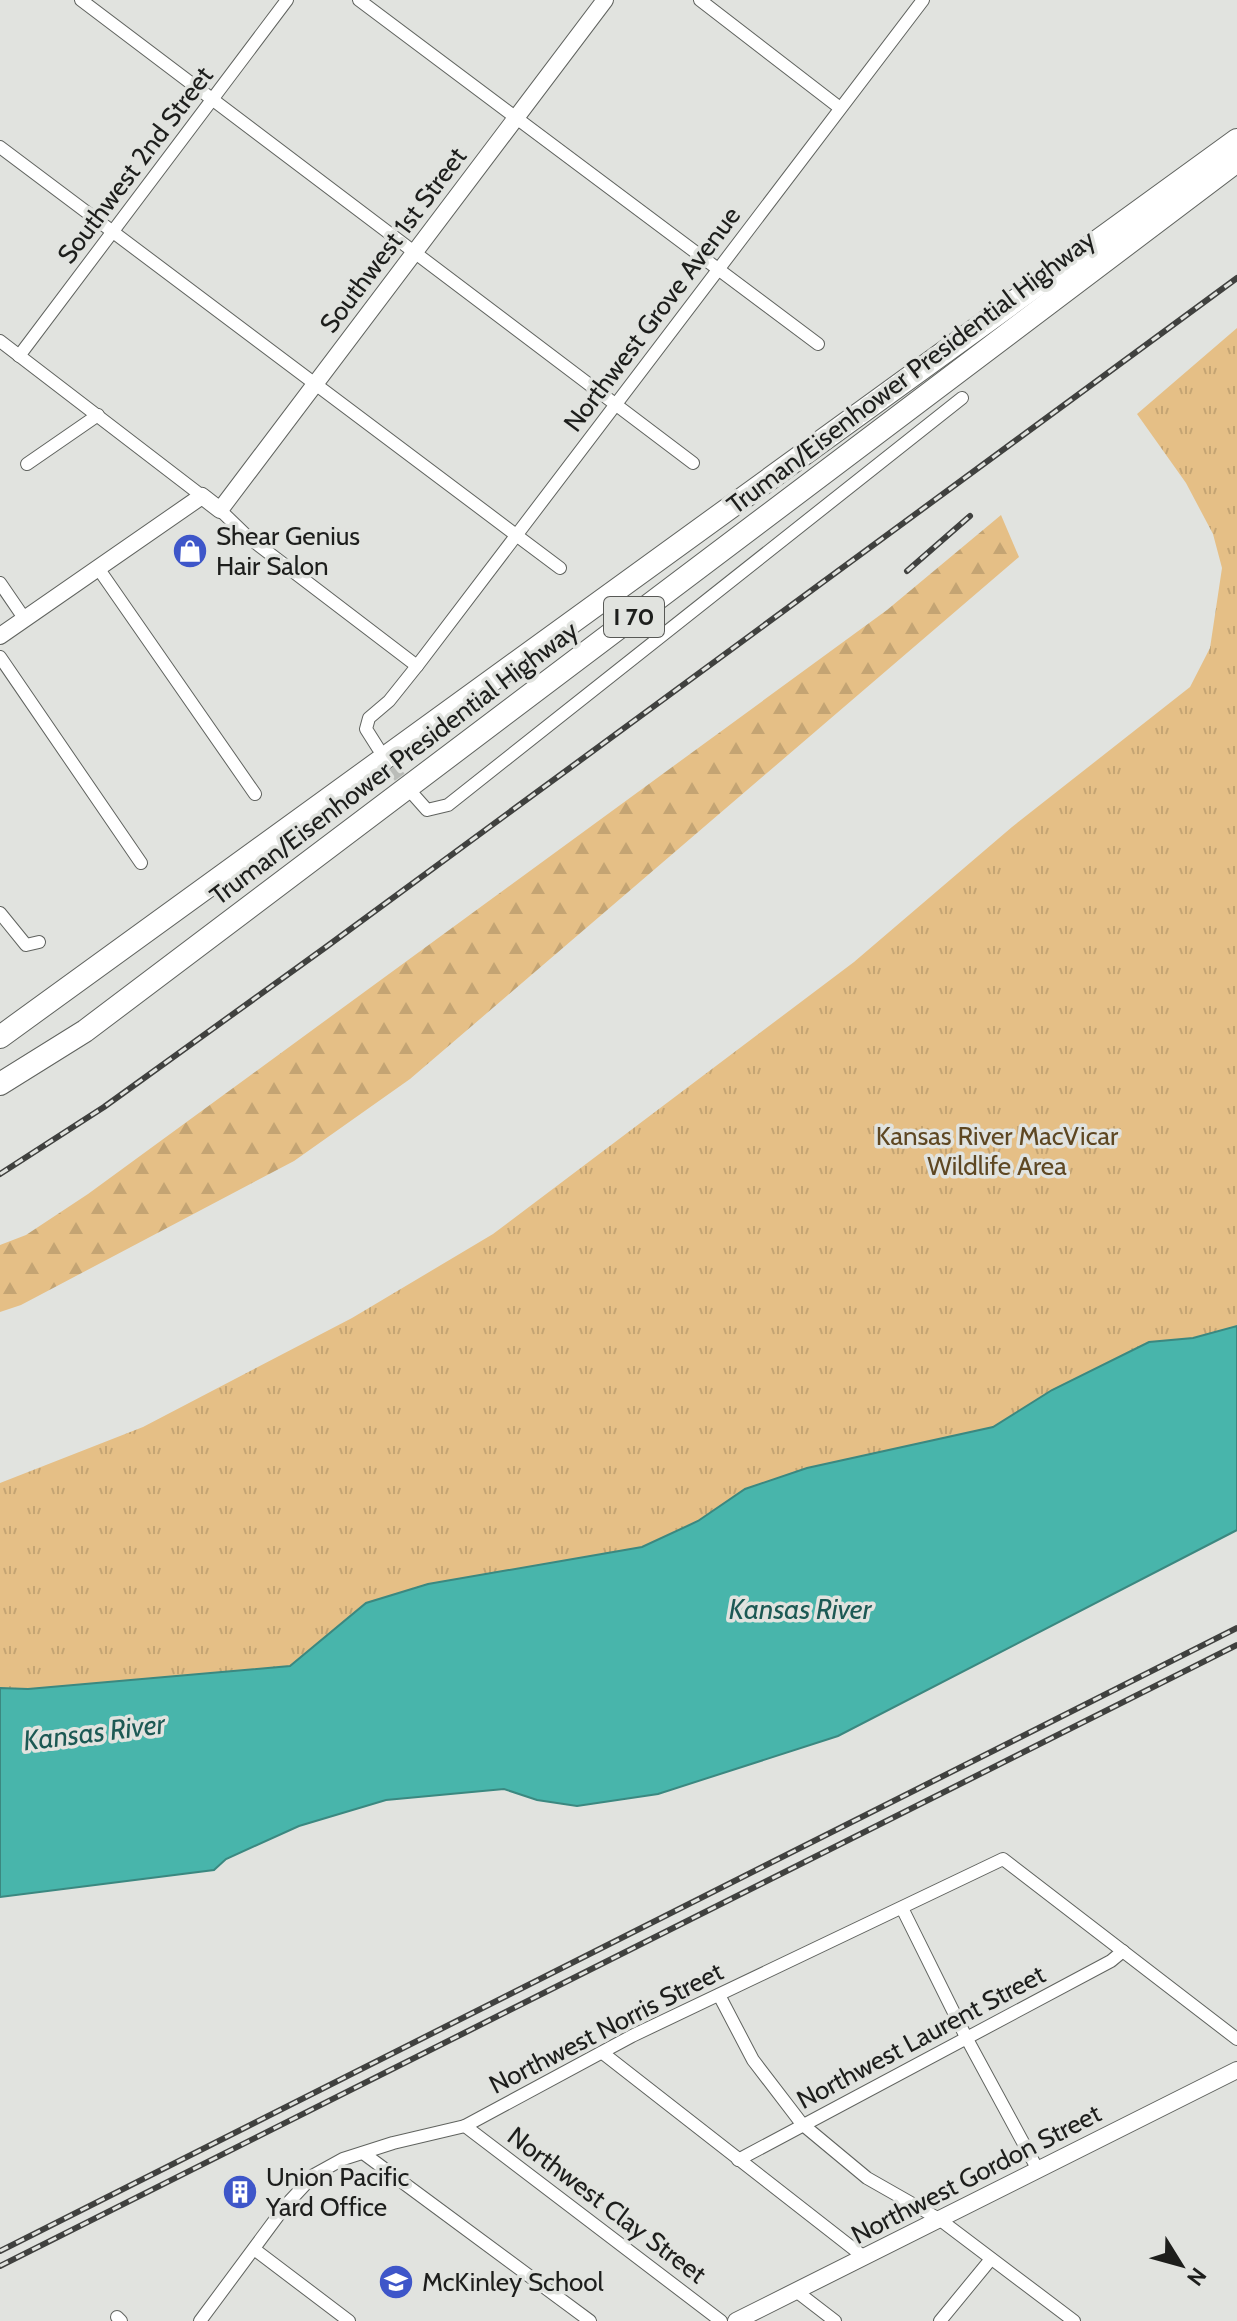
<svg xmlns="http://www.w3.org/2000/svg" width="1237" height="2321" viewBox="0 0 1237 2321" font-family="Cabin,sans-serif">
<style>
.forest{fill:url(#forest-firs)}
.park{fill:url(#park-tufts)}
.water{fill:#48b5ab;stroke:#3b8880;stroke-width:2}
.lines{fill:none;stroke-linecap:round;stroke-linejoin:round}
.street-tunnel{stroke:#babcb8;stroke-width:12;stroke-dasharray:12 6;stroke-linecap:butt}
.street-casing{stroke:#60635f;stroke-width:14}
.secondary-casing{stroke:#60635f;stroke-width:18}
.highway-casing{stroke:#60635f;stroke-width:24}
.street{stroke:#fff;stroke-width:12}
.secondary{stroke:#fff;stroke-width:16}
.highway{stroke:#fff;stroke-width:22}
.rail-casing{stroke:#40413f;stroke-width:6}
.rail{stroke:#e1e3df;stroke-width:3;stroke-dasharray:9;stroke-linecap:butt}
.labels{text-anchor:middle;stroke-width:7;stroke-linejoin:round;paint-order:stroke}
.shield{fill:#e1e3df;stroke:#585956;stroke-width:2}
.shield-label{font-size:24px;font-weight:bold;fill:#1d1e1c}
.street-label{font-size:26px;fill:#1d1e1c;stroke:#e1e3df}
.poi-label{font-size:26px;fill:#1d1e1c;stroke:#e1e3df;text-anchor:start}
.park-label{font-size:26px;fill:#5e4722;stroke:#e1e3df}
.water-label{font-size:28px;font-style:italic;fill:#1c5954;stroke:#e1e3df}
</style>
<defs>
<pattern id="forest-firs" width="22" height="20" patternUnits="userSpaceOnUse" patternTransform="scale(2)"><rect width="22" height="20" fill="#e5bf86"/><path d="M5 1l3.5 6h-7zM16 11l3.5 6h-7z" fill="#c4a473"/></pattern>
<pattern id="park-tufts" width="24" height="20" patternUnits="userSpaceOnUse" patternTransform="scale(2)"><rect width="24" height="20" fill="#e5bf86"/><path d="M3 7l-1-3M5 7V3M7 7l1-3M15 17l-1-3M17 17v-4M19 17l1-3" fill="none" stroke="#c4a473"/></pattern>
</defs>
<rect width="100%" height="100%" fill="#e1e3df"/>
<!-- forest -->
<polygon class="forest" points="1001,515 1019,557 410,1079 294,1161 21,1305 0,1312 0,1245 26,1235 88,1194 887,610"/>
<!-- park -->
<polygon class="park" points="1237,328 1237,1326 1193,1338 1149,1342 1052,1390 993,1427 807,1468 746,1489 698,1521 642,1547 428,1584 366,1603 290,1666 28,1689 0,1688 0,1483 143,1427 352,1318 493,1234 854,962 1012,827 1190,687 1210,648 1222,568 1213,534 1186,483 1137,414"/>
<!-- water -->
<polygon class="water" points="1237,1326 1237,1530 838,1736 658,1794 577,1806 537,1800 504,1789 386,1800 299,1826 226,1859 214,1870 0,1897 0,1688 28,1689 290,1666 366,1603 428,1584 642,1547 698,1521 745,1489 807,1468 993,1427 1052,1390 1149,1342 1193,1338"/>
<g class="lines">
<!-- street-tunnel -->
<polyline class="street-tunnel" points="382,753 409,790"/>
<!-- street casing -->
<g class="street-casing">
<g id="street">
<polyline points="81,0 693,463"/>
<polyline points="359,0 818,344"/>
<polyline points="700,0 840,108"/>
<polyline points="0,147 560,568"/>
<polyline points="0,341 202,496"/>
<polyline points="19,356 287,0"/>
<polyline points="27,464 98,415"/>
<polyline points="220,510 248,537 417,666"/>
<polyline points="98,568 255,794"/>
<polyline points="0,583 24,618"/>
<polyline points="0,657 141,863"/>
<polyline points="378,748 366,729 369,718 389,701 417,666 923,0"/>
<polyline points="411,792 427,810 448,805 962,398"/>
<polyline points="0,913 26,945 39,942"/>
<polyline points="902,1908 967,2039 1038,2170"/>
<polyline points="719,1995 753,2060 802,2124 867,2178 939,2219 1074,2321"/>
<polyline points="604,2054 864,2257"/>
<polyline points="465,2126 721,2321"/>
<polyline points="363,2153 590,2321"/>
<polyline points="738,2160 1111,1961 1123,1951"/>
<polyline points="254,2249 349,2321"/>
<polyline points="796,2291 835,2321"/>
<polyline points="117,2317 121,2321"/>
<polyline points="200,2321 286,2205 314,2175 343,2159 393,2143 465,2126 632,2036 1003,1859 1237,2039"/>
<polyline points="940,2321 991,2259"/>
</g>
</g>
<!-- secondary casing -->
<g class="secondary-casing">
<g id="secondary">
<polyline points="0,636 202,496 220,510 605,0"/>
<polyline points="736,2321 1237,2070"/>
</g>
</g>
<!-- highway casing -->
<g class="highway-casing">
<g id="highway">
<polyline points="0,1037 1237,140"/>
<polyline points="0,1084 85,1031 1237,161"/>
</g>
</g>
<!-- street -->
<use href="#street" class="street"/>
<!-- secondary -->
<use href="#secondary" class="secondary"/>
<!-- highway -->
<use href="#highway" class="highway"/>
<!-- rail casing -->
<g class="rail-casing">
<g id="rail">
<polyline points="907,571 970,516"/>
<polyline points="0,1174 104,1107 326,947 1237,278"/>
<polyline points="0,2251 1237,1628"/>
<polyline points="0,2266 1237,1645"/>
</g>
</g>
<!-- rail -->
<use href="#rail" class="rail"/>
</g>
<!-- icons -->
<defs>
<g id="shop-disc" transform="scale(1.8)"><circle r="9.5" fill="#3e56c9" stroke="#e1e3df"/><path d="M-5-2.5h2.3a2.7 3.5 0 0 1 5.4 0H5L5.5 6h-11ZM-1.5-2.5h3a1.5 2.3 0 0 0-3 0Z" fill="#fff"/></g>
<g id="building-disc" transform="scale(1.8)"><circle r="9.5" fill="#3e56c9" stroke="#e1e3df"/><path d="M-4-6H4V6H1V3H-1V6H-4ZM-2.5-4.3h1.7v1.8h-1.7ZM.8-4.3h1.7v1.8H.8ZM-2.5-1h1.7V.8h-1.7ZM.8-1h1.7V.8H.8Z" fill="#fff"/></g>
<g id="school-disc" transform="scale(1.8)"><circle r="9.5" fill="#3e56c9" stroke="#e1e3df"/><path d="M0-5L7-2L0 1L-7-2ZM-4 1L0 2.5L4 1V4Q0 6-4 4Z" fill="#fff"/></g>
</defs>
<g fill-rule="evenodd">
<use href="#shop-disc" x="190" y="551"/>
<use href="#building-disc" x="240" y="2192"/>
<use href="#school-disc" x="396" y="2282"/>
</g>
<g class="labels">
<!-- shield labels -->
<rect class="shield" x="604" y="597" width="60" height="40" rx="6"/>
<g class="shield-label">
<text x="634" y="625">I 70</text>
</g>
<!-- street labels -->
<g class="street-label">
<text transform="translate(135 165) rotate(-53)" y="9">Southwest 2nd Street</text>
<text transform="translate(393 240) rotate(-53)" y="9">Southwest 1st Street</text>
<text transform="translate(652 319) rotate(-53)" y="9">Northwest Grove Avenue</text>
<text transform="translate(911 372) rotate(-37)" y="9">Truman/Eisenhower Presidential Highway</text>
<text transform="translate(394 763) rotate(-37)" y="9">Truman/Eisenhower Presidential Highway</text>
<text transform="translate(606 2028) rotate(-27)" y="9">Northwest Norris Street</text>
<text transform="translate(921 2037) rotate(-28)" y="9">Northwest Laurent Street</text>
<text transform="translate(976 2174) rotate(-27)" y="9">Northwest Gordon Street</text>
<text transform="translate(607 2205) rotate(37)" y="9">Northwest Clay Street</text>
</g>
<!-- poi labels -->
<g class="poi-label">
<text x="216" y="545">Shear Genius<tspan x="216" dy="30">Hair Salon</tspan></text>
<text x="266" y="2186">Union Pacific<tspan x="266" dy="30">Yard Office</tspan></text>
<text x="422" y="2291">McKinley School</text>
</g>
<!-- park labels -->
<g class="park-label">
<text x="997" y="1145">Kansas River MacVicar<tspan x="997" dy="30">Wildlife Area</tspan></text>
</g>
<!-- water labels -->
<g class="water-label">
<text x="800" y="1619">Kansas River</text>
<text transform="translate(94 1732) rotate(-7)" y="10">Kansas River</text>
</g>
</g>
<!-- north arrow -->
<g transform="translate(1181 2265) rotate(127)" stroke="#e1e3df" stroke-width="6" paint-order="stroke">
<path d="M0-6L14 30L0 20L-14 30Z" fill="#1d1e1c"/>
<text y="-12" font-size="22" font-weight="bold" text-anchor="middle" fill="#1d1e1c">N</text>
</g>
</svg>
